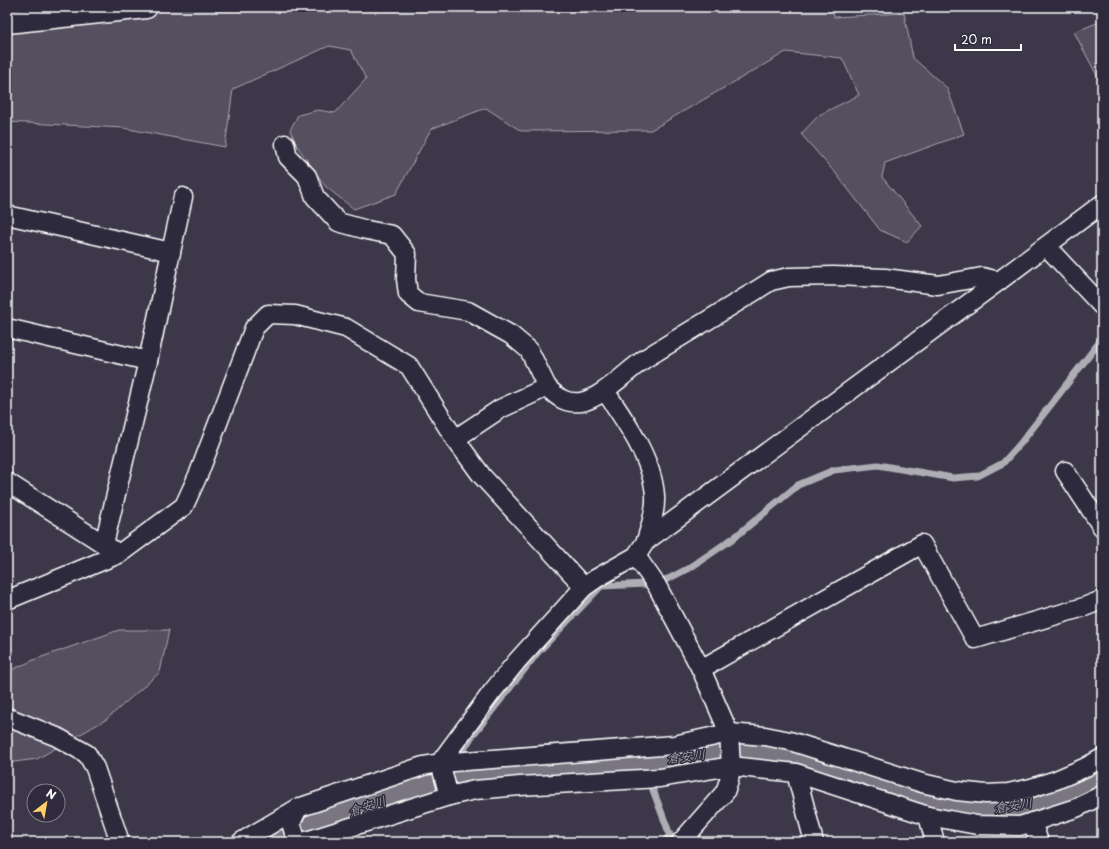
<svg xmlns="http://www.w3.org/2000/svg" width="1109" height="849" viewBox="0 0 1109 849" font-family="'Playpen Sans','Klee One',sans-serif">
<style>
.green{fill:#555060;stroke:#aaa8b0}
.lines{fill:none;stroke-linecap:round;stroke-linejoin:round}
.stream{stroke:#afadb4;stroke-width:7}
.river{stroke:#797682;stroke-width:40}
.street-casing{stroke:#fff;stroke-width:21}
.secondary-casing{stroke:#fff;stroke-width:25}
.street{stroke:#2f2a3d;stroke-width:18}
.secondary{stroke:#2f2a3d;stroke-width:22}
.labels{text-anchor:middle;stroke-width:3;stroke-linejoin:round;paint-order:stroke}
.water-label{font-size:13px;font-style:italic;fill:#b5b4ba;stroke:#2f2a3d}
</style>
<rect width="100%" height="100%" fill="#3c3749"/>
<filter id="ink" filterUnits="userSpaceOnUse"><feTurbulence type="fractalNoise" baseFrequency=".025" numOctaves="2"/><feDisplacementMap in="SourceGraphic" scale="8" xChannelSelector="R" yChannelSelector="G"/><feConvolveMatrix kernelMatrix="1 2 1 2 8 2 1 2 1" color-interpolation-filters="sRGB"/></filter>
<g filter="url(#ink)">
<!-- green -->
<g class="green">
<polygon points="7,7 833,7 834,17 904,13 913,58 947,88 964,134 885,163 882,177 922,226 907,242 880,230 837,175 801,134 819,115 859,95 842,58 786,52 651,130 521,131 486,108 431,129 396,194 354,209 326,187 297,146 290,130 298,115 318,110 335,113 366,79 351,50 329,46 233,89 225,147 123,128 7,122"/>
<polygon points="1102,21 1102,85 1074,32"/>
<polygon points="119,630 169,630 160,672 107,719 37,759 7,763 7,672 36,659"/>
</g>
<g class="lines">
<!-- stream -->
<g class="stream">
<polyline points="461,754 472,736 538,652 601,586 647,584 668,579 691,567 735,537 798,485 834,470 878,465 953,478 978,476 1003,463 1020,444 1102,339"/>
<polyline points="649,760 650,771"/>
<polyline points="463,765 465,776"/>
<polyline points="653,790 670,835 664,842"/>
</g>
<!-- river -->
<polyline class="river" points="267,842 284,832 459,777 501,770 585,767 742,750 790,755 928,799 987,809 1032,804 1102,774"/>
<!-- street casing -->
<g class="street-casing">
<g id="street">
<polyline points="285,144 288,157 307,176 315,197 338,222 367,230 392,235 407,254 406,279 408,294 419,303 468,311 511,335 529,350 547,387"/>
<polyline points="7,215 171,252 148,361 104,544"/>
<polyline points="1046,246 1102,306"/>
<polyline points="171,252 183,197"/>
<polyline points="7,328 148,361"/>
<path d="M605 391C625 420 653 460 655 496 656 511 650 527 646 541"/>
<path d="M455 439 500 409 547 387C558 398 566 404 581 402 601 399 629 369 646 358 688 332 730 307 771 281L789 277 834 276 885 278 938 285 982 277 999 281"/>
<polyline points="1065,471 1102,527"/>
<polyline points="7,482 113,550"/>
<polyline points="636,556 657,586 701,669 729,733 731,766 729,780 725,792 681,842"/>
<polyline points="7,600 119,554 184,506 199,473 254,328 268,314 295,315 346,328 409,366 455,439 482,476 584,587"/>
<polyline points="701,669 922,544 975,639 1084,607 1102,600"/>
<polyline points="7,717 57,737 87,754 95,768 120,842"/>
<polyline points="796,773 814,842"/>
<polyline points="449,796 440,763 444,757 492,692 517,661 584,587 597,578 636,556 646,541 999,281 1102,204"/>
<polyline points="928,816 935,842"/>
<polyline points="1032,822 1039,842"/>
<polyline points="241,842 298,808 423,766 440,763 674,745 729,733 765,736 790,741 922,783 957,791 986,794 1008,793 1031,788 1056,780 1084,768 1102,758"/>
<polyline points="297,842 291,823 298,808"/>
<polyline points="303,842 449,796 475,790 520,786 660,778 731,766 796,773 928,816 977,825 1020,826 1076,808 1102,795"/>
</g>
</g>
<!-- secondary casing -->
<g class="secondary-casing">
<polyline id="secondary" points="7,22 146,7"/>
</g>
<!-- street -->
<use href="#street" class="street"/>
<!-- secondary -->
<use href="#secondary" class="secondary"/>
</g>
</g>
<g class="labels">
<!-- water labels -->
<g class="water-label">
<text transform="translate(686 756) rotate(-6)" y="5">倉安川</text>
<text transform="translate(1013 805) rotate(-8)" y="5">倉安川</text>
<text transform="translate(367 806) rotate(-18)" y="5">倉安川</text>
</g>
</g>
<!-- margin -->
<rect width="1109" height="849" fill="none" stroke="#2f2a3d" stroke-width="24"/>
<rect x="12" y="12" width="1085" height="825" fill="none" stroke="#fff" stroke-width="1.5" filter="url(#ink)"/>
<!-- north arrow -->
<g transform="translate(46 803) rotate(31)"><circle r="19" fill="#2f2a3d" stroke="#827f8b"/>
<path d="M0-3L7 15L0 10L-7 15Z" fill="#ffd166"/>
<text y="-6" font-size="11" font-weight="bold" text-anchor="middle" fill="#ffffff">N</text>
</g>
<!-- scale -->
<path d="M955 44v6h66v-6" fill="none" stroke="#ffffff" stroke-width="2"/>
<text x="961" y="44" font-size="12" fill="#ffffff" stroke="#2f2a3d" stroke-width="3" paint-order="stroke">20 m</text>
</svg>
